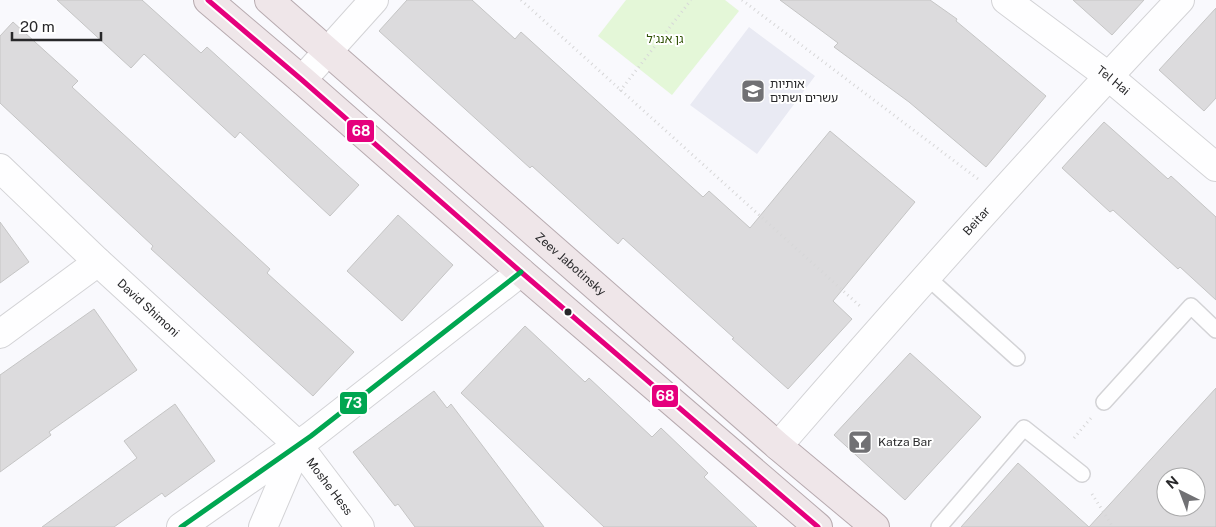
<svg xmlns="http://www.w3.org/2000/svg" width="1216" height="527" viewBox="0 0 1216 527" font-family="'Public Sans','Noto Sans Hebrew',sans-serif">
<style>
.built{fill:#e9eaf3}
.green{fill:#e4f7d8}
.building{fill:#dcdbdd;stroke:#c5c5c5;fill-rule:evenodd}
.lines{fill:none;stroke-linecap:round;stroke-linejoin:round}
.lane-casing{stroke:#d3d3d6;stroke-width:18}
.street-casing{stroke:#d3d3d6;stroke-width:30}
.primary-casing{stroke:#b7aaaf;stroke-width:30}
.path{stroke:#d7d7d8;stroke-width:3;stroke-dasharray:1 4;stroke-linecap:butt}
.lane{stroke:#fefeff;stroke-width:15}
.street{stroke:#fefeff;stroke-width:28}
.primary{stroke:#efe6e9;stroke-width:28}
.bus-1-casing{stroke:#fff;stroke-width:9}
.bus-2-casing{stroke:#fff;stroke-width:9}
.bus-1{stroke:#e5007d;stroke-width:5}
.bus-2{stroke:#00a651;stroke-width:5}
.bus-dot{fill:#28282a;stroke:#fff;stroke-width:2}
.labels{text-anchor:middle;stroke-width:4;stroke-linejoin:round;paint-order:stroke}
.park-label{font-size:12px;fill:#2f5104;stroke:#fff}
.street-label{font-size:12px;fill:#28282a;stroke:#fff}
.poi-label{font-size:12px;fill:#28282a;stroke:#fff;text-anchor:start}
.line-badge{stroke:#fff;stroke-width:2}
.badge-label{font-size:14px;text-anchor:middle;font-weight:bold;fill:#fff}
</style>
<rect width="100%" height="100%" fill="#f9f9fd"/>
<!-- built -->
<polygon class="built" points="749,27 815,76 757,154 690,105"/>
<!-- green -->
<polygon class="green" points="626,0 725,0 739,11 672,95 598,36"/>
<!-- building -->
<g class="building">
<polygon points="57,0 142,0 201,53 207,47 359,185 330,216 240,132 235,138 144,54 131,68"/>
<polygon points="407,0 472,0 515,39 521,32 703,197 709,191 750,228 830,131 915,202 833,301 852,319 788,389 732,339 734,338 623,238 618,244 532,166 530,168 379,31"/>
<polygon points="780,0 930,0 957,19 956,21 1046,96 986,167 909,102 834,47 838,43"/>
<polygon points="1073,0 1144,0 1112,35"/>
<polygon points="1216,8 1216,98 1204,111 1159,70"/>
<polygon points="13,22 78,81 72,87 270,269 267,273 354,352 313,396 151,249 153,246 0,103 0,36"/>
<polygon points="1104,122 1168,179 1171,176 1216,217 1216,300 1180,267 1178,269 1113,210 1110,212 1062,168"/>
<polygon points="398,215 453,265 402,321 347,271"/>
<polygon points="0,222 29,262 0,283"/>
<polygon points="94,309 137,370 49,432 51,435 0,472 0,375"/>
<polygon points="525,326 585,382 589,378 652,437 661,428 708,473 704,477 757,527 604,527 461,393"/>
<polygon points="910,353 981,417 905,500 834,435"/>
<path d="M1216 388V527H961L1018 463 1089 527ZM1166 477H1196V507H1166Z"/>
<polygon points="434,391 447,408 451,404 544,527 415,527 398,504 395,506 353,452"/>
<polygon points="175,404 215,461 165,497 162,493 114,527 42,527 137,458 124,441"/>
</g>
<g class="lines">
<!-- lane casing -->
<g class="lane-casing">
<g id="lane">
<polyline points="927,277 1017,358"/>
<polyline points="1104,402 1191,306 1216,330"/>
<polyline points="939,527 1024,428 1082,474"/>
</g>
</g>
<!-- street casing -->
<g class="street-casing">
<g id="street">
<path id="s1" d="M1006 0 1108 76 1216 167"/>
<polyline points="302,80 374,0"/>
<path id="s2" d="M0 168 98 262 298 445 360 527"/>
<polyline points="0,334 98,262"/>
<path id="s3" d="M778 446C909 295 1043 145 1180 0"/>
<polyline points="181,527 311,436 521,272"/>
<polyline points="263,527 298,445"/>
</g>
</g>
<!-- primary casing -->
<g class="primary-casing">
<g id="primary">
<polyline points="208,0 302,80 521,272 818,527"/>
<path id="s4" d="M269 0 778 446 875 527"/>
</g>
</g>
<!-- path -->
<g class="path">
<polyline points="521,0 861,307"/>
<polyline points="742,0 978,179"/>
<polyline points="620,91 691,0"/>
<polyline points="1074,438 1091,418"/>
<polyline points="1092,494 1113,527"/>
</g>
<!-- lane -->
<use href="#lane" class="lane"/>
<!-- street -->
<use href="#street" class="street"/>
<!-- primary -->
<use href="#primary" class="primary"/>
<!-- bus-1 casing -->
<g class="bus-1-casing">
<polyline id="bus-1" points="208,0 302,80 521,272 818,527"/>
</g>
<!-- bus-2 casing -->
<g class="bus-2-casing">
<polyline id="bus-2" points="181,527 311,436 521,272"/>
</g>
<!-- bus-1 -->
<use href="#bus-1" class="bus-1"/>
<!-- bus-2 -->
<use href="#bus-2" class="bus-2"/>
</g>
<!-- icons -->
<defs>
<g id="school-square" transform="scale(1.25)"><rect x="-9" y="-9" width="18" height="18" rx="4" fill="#717174" stroke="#fff"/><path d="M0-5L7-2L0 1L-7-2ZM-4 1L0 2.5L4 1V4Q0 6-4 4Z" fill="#fff"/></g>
<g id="bar-square" transform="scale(1.25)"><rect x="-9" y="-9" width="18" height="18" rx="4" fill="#717174" stroke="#fff"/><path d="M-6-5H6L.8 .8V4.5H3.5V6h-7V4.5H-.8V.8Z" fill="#fff"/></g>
</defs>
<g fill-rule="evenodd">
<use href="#school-square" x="753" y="91"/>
<use href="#bar-square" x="860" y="442"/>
</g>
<!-- markers -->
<circle class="bus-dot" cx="568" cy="312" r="4.5"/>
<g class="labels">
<!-- park labels -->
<g class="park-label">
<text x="665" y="43">גן אנג'ל</text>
</g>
<!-- street labels -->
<g class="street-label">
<text dy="4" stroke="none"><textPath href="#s1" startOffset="134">Tel Hai</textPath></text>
<text dy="4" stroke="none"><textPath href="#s3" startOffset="300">Beitar</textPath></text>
<text dy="4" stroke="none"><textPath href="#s4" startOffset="401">Zeev Jabotinsky</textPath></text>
<text dy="4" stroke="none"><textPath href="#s2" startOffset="204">David Shimoni</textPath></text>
<text dy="4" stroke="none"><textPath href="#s2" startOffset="459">Moshe Hess</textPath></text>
</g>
<!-- poi labels -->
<g class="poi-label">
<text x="770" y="88">אותיות<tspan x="770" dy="14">עשרים ושתים</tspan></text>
<text x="878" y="446">Katza Bar</text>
</g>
</g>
<g class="line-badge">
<rect x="346" y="119" width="29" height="24" rx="5" fill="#e5007d"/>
<rect x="651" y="384" width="28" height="24" rx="5" fill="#e5007d"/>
<rect x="339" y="391" width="29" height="24" rx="5" fill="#00a651"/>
</g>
<g class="badge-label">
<text x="361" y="136">68</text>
<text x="665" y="401">68</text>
<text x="353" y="408">73</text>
</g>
<!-- north arrow -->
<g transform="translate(1181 492) rotate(318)"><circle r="24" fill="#ffffff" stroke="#a9a9aa"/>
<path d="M0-4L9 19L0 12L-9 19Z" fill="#717174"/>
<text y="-8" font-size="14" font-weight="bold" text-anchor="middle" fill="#28282a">N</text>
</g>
<!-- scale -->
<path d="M12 32v8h89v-8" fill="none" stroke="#28282a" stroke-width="2.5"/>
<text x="20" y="32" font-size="15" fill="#28282a" stroke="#ffffff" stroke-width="4" paint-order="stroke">20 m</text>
</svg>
